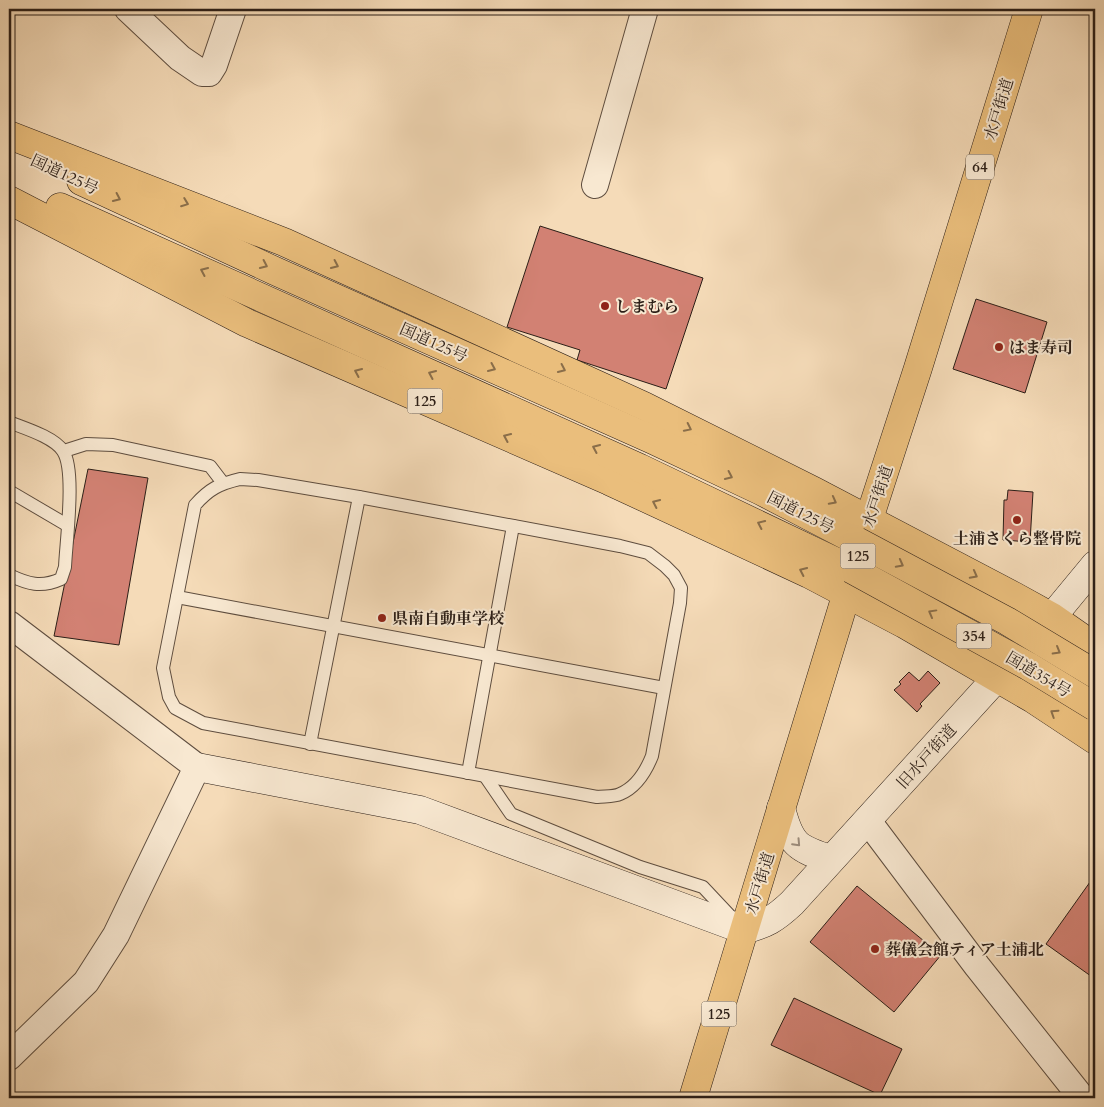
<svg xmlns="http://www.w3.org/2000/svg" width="1104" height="1107" viewBox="0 0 1104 1107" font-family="Cardo,'Noto Serif JP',serif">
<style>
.building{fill:#d28173;stroke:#2b1e17}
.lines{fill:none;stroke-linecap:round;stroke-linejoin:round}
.lane-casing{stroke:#5e4d3f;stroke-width:14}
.street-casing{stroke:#5e4d3f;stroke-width:28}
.secondary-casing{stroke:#2b1e17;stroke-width:29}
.primary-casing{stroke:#2b1e17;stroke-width:29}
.highway-casing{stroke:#2b1e17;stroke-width:29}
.lane{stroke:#f8e8d1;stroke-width:12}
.street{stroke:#f8e8d1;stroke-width:26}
.secondary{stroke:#f8e8d1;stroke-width:28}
.primary{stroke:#eabe7c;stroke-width:28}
.highway{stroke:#eabe7c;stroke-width:28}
.highway-bridge-casing{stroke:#2b1e17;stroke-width:29;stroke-linecap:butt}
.highway-bridge{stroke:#eabe7c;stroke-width:28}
.oneway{stroke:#8a6e4a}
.oneway2{stroke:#9c8d7d}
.poi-dot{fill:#8f2418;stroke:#f8e8d1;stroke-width:2}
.labels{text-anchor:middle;stroke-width:4;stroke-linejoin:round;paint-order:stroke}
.shield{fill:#f8e8d1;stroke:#685b4f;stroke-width:1}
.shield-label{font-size:15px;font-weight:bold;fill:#2b1e17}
.street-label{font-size:16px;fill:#2b1e17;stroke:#f8e8d1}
.poi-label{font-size:16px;font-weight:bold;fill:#2b1e17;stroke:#f8e8d1;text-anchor:start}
</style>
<rect width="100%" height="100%" fill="#f5dbb8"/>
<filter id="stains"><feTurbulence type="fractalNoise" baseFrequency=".004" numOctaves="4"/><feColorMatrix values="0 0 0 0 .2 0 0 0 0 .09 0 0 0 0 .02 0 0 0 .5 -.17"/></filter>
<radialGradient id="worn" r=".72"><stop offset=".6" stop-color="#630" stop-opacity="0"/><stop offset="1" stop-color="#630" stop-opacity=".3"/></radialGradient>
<!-- building -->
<g class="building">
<polygon points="540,226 703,278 666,389 577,360 580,350 507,327"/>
<polygon points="976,299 1047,322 1025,393 953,369"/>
<polygon points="88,469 148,478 119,645 54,636"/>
<polygon points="1008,490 1033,492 1030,542 1003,540 1004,500 1007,500"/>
<polygon points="928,671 940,683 920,704 922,706 917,712 894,690 901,684 899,682 909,672 919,681"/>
<polygon points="1095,875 1095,979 1046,944"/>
<polygon points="857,886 941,955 894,1012 810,942"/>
<polygon points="794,998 902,1049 880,1095 771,1045"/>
</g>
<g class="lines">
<!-- lane casing -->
<g class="lane-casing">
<g id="lane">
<path d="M9 422C24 428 54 437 63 451 76 470 66 542 65 567L61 579C41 588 28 584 9 575"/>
<polyline points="64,451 86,444 113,445 210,466 223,483"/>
<path d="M240 479 258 480 359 497 620 546 648 553 665 566 674 575 681 588 680 603 652 756C646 771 637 787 620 794 614 797 604 796 597 797L203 723 175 708 169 697 163 668 195 505C209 489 219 484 240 479Z"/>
<polyline points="9,491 67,525"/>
<polyline points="177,597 664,688"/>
<polyline points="310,744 359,497"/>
<polyline points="468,773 513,526"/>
<polyline points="485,776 511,814 640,867 703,887 734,920"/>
</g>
</g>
<!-- street casing -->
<g class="street-casing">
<g id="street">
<polyline points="128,9 180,58 202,73 209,73 214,65 233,9"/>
<polyline points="595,185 645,9"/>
<polyline points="9,624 197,767 116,935 86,982 9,1057"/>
<polyline points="868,821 977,966 1082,1098"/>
</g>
</g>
<!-- secondary casing -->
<g class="secondary-casing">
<g id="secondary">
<path d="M197 767 420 810 744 930C766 924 775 919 792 903L1052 617 1095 565"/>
<path d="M781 808C790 844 797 849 831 859"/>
</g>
</g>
<!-- primary casing -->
<g class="primary-casing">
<polyline id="primary" points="869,519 918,368 1029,9"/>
</g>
<!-- highway casing -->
<g class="highway-casing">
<g id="highway">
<polyline points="9,135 284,242 644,406 814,491 1014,596 1052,617 1095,647"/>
<polyline points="81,181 275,271 653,440 761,491 857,541"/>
<polyline points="9,200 247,323 609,481 809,574 904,624 1033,699 1095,740"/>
<polyline points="60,207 640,468 851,569"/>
<polyline points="693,1098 852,576"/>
</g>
</g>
<!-- lane -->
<use href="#lane" class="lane"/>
<!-- street -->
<use href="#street" class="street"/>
<!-- secondary -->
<use href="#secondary" class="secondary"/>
<!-- primary -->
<use href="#primary" class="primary"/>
<!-- highway -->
<use href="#highway" class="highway"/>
<!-- highway-bridge casing -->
<g class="highway-bridge-casing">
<g id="highway-bridge">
<polyline points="857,541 1007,621 1095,674"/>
<polyline points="851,569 1028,666 1095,707"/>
</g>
</g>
<!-- highway-bridge -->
<use href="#highway-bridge" class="highway-bridge"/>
</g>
<!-- one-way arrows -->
<defs><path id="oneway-chevron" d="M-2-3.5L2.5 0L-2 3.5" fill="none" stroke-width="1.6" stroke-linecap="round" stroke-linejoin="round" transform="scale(1.25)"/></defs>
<g class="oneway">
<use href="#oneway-chevron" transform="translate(117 198) rotate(25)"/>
<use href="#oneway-chevron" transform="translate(185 203) rotate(21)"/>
<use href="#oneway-chevron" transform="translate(264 265) rotate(25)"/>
<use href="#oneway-chevron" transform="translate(335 265) rotate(25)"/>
<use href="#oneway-chevron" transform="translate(204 271) rotate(-156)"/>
<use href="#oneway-chevron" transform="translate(492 368) rotate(24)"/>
<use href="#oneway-chevron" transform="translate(562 369) rotate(25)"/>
<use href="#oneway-chevron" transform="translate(358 372) rotate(-156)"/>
<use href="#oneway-chevron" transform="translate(432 374) rotate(-156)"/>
<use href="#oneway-chevron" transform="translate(688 428) rotate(26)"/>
<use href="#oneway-chevron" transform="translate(507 437) rotate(-156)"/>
<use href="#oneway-chevron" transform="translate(596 448) rotate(-156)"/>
<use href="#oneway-chevron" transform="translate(729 476) rotate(25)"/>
<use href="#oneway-chevron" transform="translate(833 501) rotate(28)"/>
<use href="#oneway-chevron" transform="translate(656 503) rotate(-155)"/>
<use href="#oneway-chevron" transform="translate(761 524) rotate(-155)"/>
<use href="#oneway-chevron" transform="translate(900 564) rotate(28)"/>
<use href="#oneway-chevron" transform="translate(803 571) rotate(-155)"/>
<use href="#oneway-chevron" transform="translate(974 575) rotate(28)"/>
<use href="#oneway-chevron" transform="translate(932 613) rotate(-151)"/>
<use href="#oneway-chevron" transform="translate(1057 651) rotate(30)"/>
<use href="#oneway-chevron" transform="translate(1054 713) rotate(-147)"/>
</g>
<use class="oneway2" href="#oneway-chevron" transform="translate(797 843) rotate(47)"/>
<!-- markers -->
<g class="poi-dot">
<circle cx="605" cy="306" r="5"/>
<circle cx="999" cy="347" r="5"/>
<circle cx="1017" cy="520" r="5"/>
<circle cx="382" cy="618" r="5"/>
<circle cx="875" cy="949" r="5"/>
</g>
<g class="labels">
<!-- shield labels -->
<g class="shield">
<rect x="966" y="154.5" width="28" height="25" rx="4"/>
<rect x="407.5" y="388.5" width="35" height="25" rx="4"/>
<rect x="840.5" y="543.5" width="35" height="25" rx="4"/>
<rect x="956.5" y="623.5" width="35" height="25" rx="4"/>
<rect x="701.5" y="1001.5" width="35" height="25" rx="4"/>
</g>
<g class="shield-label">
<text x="980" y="172">64</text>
<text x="425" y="406">125</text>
<text x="858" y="561">125</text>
<text x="974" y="641">354</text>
<text x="719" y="1019">125</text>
</g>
<!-- street labels -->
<g class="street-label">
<text transform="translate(998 109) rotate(-73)" y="6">水戸街道</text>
<text transform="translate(65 174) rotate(25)" y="6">国道125号</text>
<text transform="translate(434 342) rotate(24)" y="6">国道125号</text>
<text transform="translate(877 496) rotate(-72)" y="6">水戸街道</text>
<text transform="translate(801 512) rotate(27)" y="6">国道125号</text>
<text transform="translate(1039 674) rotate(31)" y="6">国道354号</text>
<text transform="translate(926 756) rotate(-48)" y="6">旧水戸街道</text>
<text transform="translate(759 883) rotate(-73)" y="6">水戸街道</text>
</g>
<!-- poi labels -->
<g class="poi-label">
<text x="615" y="312">しまむら</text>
<text x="1009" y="353">はま寿司</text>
<text x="1017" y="544" text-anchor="middle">土浦さくら整骨院</text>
<text x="392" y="624">県南自動車学校</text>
<text x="885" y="955">葬儀会館ティア土浦北</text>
</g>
</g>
<!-- margin -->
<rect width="1104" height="1107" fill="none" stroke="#f5dbb8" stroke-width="30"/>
<rect x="10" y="10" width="1084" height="1087" fill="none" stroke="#2b1e17" stroke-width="2.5"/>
<rect x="15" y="15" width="1074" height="1077" fill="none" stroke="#2b1e17"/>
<rect width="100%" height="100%" filter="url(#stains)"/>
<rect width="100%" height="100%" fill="url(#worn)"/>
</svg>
